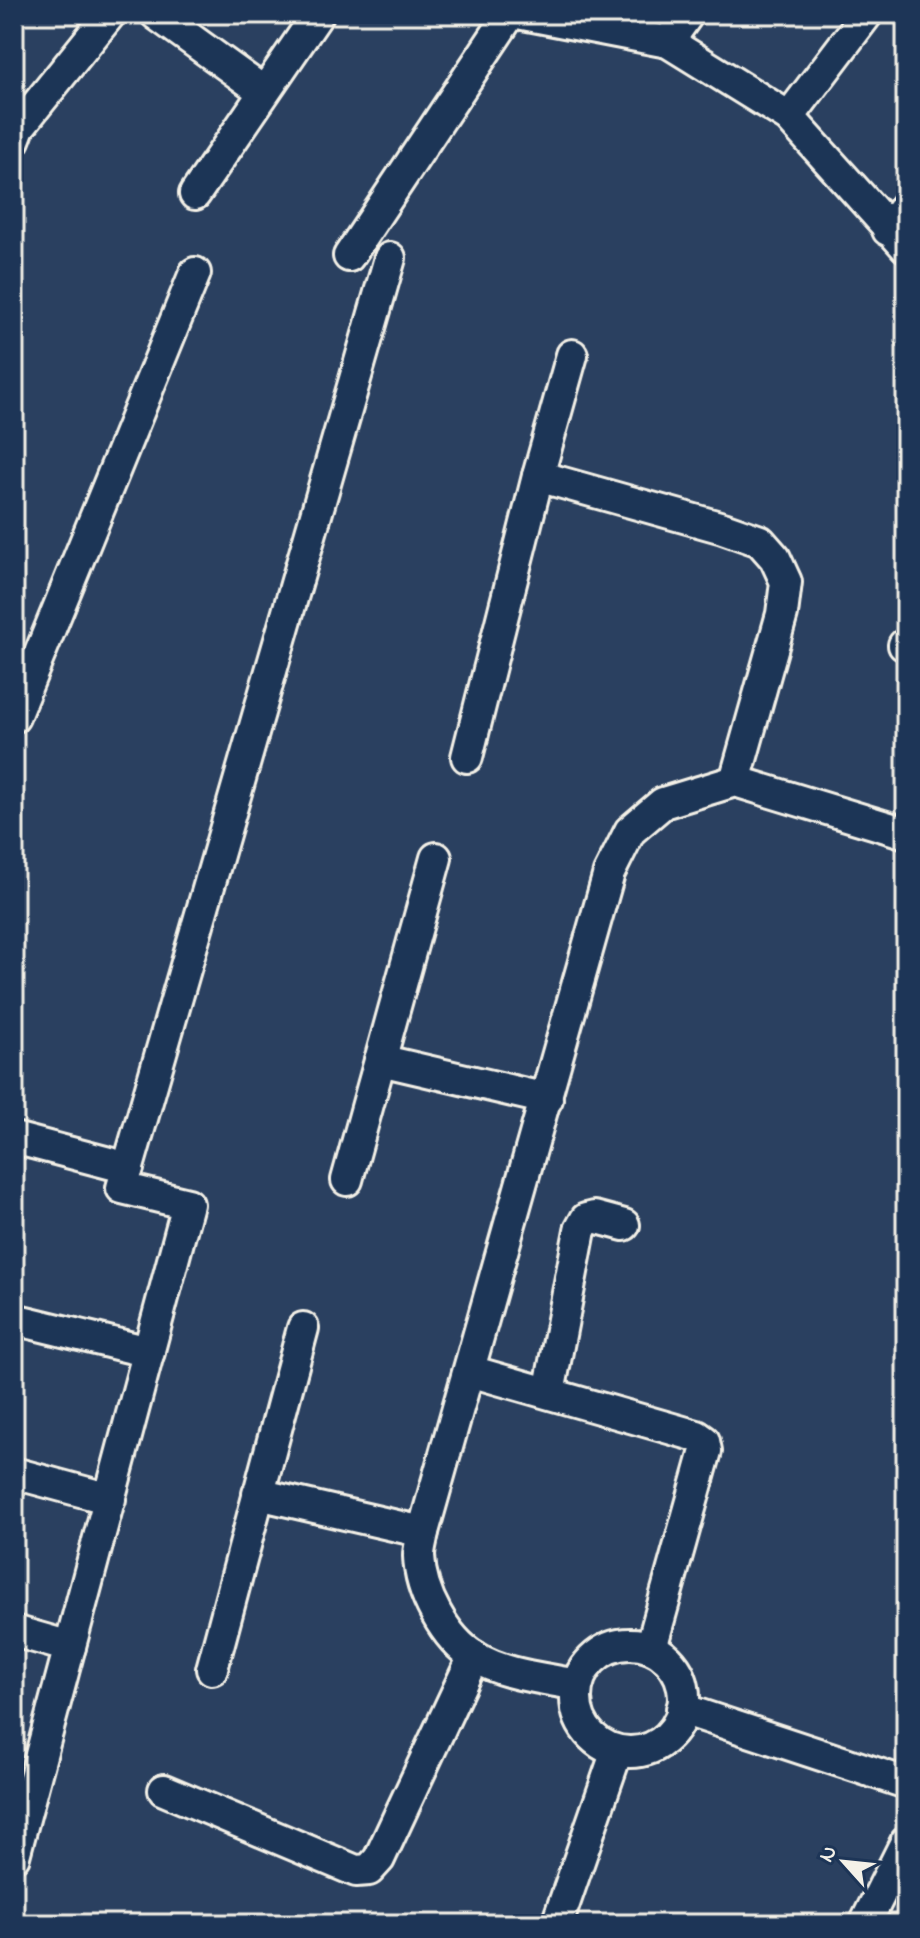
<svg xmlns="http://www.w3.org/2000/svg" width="920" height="1938" viewBox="0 0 920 1938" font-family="'Indie Flower',sans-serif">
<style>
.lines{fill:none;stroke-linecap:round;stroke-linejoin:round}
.minor-casing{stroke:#f4f1e8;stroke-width:36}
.minor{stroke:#1d3557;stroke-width:30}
</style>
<rect width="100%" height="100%" fill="#2a4060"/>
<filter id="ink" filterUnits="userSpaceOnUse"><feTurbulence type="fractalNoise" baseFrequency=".0125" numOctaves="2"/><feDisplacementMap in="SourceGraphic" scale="16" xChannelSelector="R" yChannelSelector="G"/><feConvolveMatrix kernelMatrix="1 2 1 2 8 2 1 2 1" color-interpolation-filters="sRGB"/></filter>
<g filter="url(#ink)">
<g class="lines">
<!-- minor casing -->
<g class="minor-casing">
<g id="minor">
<polyline points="156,14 264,92"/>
<polyline points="523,14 668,42 789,117 906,247"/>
<polyline points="668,42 688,14"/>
<polyline points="789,117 867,14"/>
<polyline points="14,140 19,127 110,14"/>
<polyline points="195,194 318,14"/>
<polyline points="888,230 906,205"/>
<polyline points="349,256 510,14"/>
<polyline points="538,476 723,528 760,541 775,558 786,582 782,614 735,781"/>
<polyline points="904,645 906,646"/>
<polyline points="14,717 195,273"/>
<polyline points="467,757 538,476 572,355"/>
<polyline points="380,1060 547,1099"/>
<polyline points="14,1138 128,1168"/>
<polyline points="347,1180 436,858"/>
<polyline points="14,1319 149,1352"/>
<polyline points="470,1371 697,1436 704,1441 706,1451 651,1648"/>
<polyline points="549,1393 580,1230 586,1219 594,1217 624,1225"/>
<polyline points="14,1473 110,1499"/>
<polyline points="258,1494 423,1532"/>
<polyline points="14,1631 70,1647"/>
<circle cx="630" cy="1698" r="54"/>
<polyline points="212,1669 303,1328"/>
<path d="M577 1685C544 1678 504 1675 475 1657 445 1639 420 1592 419 1556 419 1548 422 1539 423 1532L609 873 630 831 663 803 735 781 906 833"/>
<polyline points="682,1709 906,1783"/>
<polyline points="164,1790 356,1871 369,1870 379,1859 474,1656"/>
<polyline points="14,1856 188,1204 122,1188 390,258"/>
<polyline points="557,1924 617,1751"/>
<polyline points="865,1924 906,1842"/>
</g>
</g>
<!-- minor -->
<use href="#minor" class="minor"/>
</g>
</g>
<!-- margin -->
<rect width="920" height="1938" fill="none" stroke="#1d3557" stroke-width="48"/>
<rect x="24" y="24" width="872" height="1890" fill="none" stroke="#f4f1e8" stroke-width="3" filter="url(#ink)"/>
<!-- north arrow -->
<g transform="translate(844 1862) rotate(297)" stroke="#1d3557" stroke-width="6" paint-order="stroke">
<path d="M0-6L14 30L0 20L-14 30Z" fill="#f4f1e8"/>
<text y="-12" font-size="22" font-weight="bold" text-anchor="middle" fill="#f4f1e8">N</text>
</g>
</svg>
